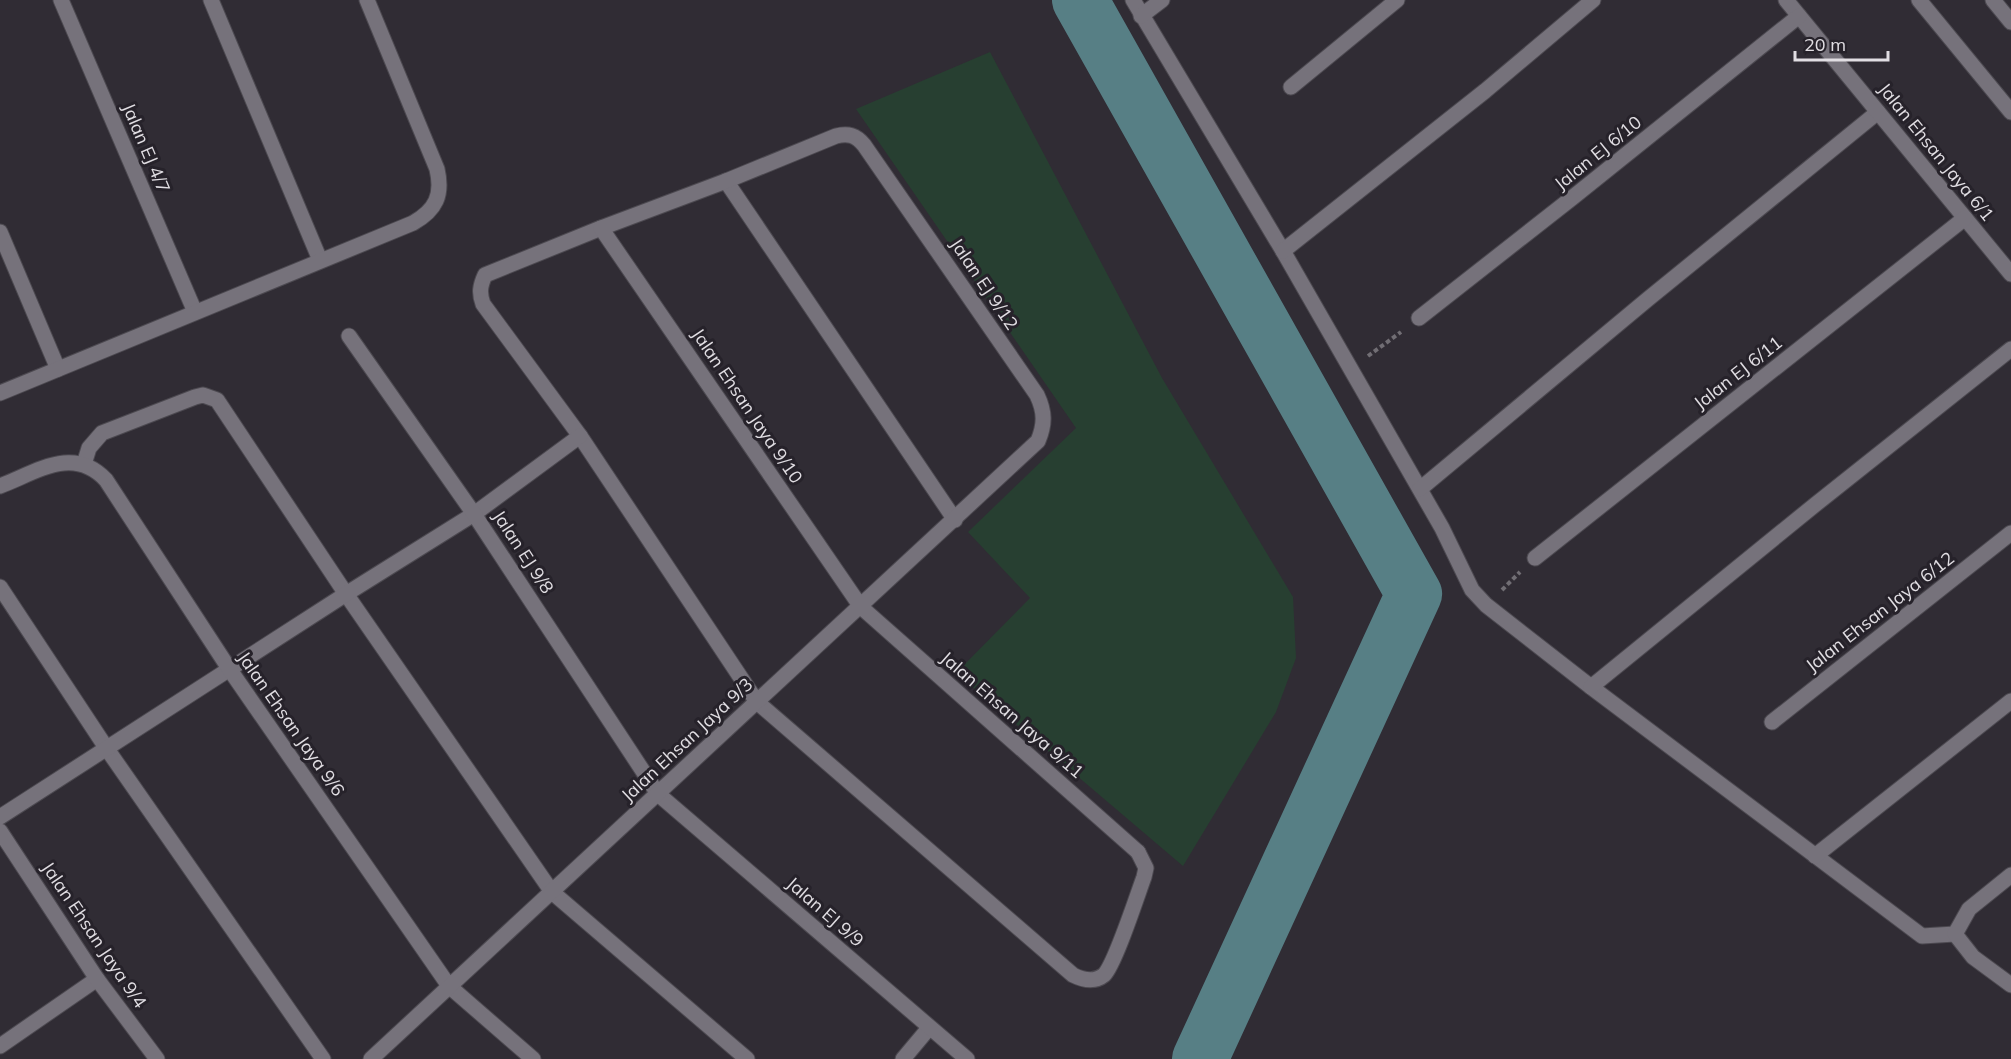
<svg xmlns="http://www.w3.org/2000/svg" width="2011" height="1059" viewBox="0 0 2011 1059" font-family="Mulish,sans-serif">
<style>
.green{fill:#273f31}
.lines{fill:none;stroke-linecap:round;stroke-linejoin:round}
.river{stroke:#577f85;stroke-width:56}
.lane-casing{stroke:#4c4950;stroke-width:17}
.street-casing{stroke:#4c4950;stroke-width:17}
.secondary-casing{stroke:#4c4950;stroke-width:17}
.path{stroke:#716e74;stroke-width:4;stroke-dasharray:4.5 3;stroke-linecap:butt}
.lane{stroke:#76727b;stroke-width:15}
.street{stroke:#76727b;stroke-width:15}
.secondary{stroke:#76727b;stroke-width:15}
.labels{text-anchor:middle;stroke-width:6;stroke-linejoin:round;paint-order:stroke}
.street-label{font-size:18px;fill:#e1dee3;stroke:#26222a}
</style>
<rect width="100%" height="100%" fill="#302c34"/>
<!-- green -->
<polygon class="green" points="990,52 1162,378 1293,597 1296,658 1276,712 1183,866 956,673 1030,598 968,532 1076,428 856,109"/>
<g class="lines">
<!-- river -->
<polyline class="river" points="1080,0 1414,594 1200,1059"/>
<!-- lane casing -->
<g class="lane-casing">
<g id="lane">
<polyline points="211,0 320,260"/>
<polyline points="1133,0 1283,251 1442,528 1472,590 1486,605 1591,687 1922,936 1955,934"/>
<polyline points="1141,16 1162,0"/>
<polyline points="726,181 955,520"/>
<path d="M601 228 485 275C480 286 479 293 483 304L580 436 757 702 1073 975C1083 980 1094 983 1104 975 1115 964 1137 896 1144 877L1146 868 1138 852"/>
<polyline points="0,232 58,369"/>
<polyline points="1283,251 1485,91 1593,0"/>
<polyline points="84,464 89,448 102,433 195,397 203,395 217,400 346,594 552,892 747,1059"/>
<polyline points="1420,489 1648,299 1878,112"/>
<polyline points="0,587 107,749 323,1059"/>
<polyline points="1591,687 1816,504 2011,349"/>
<polyline points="0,817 346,594 474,514 580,436"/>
<polyline points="1815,856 2011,701"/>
<polyline points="0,1046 97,979"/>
<polyline points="903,1059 929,1028"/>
</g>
</g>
<!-- street casing -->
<g class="street-casing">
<g id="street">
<polyline points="61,0 195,312"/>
<polyline points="1786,0 2011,274"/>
<polyline points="1291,87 1397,0"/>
<polyline points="1419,318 1572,198 1799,16"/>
<polyline points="349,336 474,514 658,794 967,1059"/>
<path d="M0 393 413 223C436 210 443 195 437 169L367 0"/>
<path d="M0 486C37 472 73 445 106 480L230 670 449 986 533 1059"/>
<polyline points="1535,558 1965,218"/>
<polyline points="1772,722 2011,533"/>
<polyline points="0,831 97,979 157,1059"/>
<polyline points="2011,875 1969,909 1955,934 1973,957 2011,985"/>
<path d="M371 1059 1038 441C1045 424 1045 412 1037 395L864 145C856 135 848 133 836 136L726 181 601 228 861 607 1138 852"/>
</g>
</g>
<!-- secondary casing -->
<g class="secondary-casing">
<g id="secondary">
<polyline points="1919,0 2011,112"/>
<polyline points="1993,0 2011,22"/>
</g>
</g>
<!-- path -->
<g class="path">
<polyline points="1368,356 1401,332"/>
<polyline points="1502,590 1520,572"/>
</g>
<!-- lane -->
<use href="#lane" class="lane"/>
<!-- street -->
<use href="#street" class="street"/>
<!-- secondary -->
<use href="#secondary" class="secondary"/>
</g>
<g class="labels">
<!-- street labels -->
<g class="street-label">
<text transform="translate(146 148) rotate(67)" y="6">Jalan EJ 4/7</text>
<text transform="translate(1936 152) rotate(51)" y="6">Jalan Ehsan Jaya 6/1</text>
<text transform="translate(1598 153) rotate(-39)" y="6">Jalan EJ 6/10</text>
<text transform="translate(984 284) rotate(56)" y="6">Jalan EJ 9/12</text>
<text transform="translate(1738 373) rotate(-38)" y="6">Jalan EJ 6/11</text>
<text transform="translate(747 406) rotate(56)" y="6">Jalan Ehsan Jaya 9/10</text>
<text transform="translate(523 552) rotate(57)" y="6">Jalan EJ 9/8</text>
<text transform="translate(1880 612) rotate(-38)" y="6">Jalan Ehsan Jaya 6/12</text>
<text transform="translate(1012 715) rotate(41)" y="6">Jalan Ehsan Jaya 9/11</text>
<text transform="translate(291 724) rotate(55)" y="6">Jalan Ehsan Jaya 9/6</text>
<text transform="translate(687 740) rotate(-43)" y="6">Jalan Ehsan Jaya 9/3</text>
<text transform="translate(825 912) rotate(41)" y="6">Jalan EJ 9/9</text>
<text transform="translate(94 935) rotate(56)" y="6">Jalan Ehsan Jaya 9/4</text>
</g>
</g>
<!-- scale -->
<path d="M1795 51v9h93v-9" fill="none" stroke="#e1dee3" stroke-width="3"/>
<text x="1804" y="51" font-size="18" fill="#e1dee3" stroke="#26222a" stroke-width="4.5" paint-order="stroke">20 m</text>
</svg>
